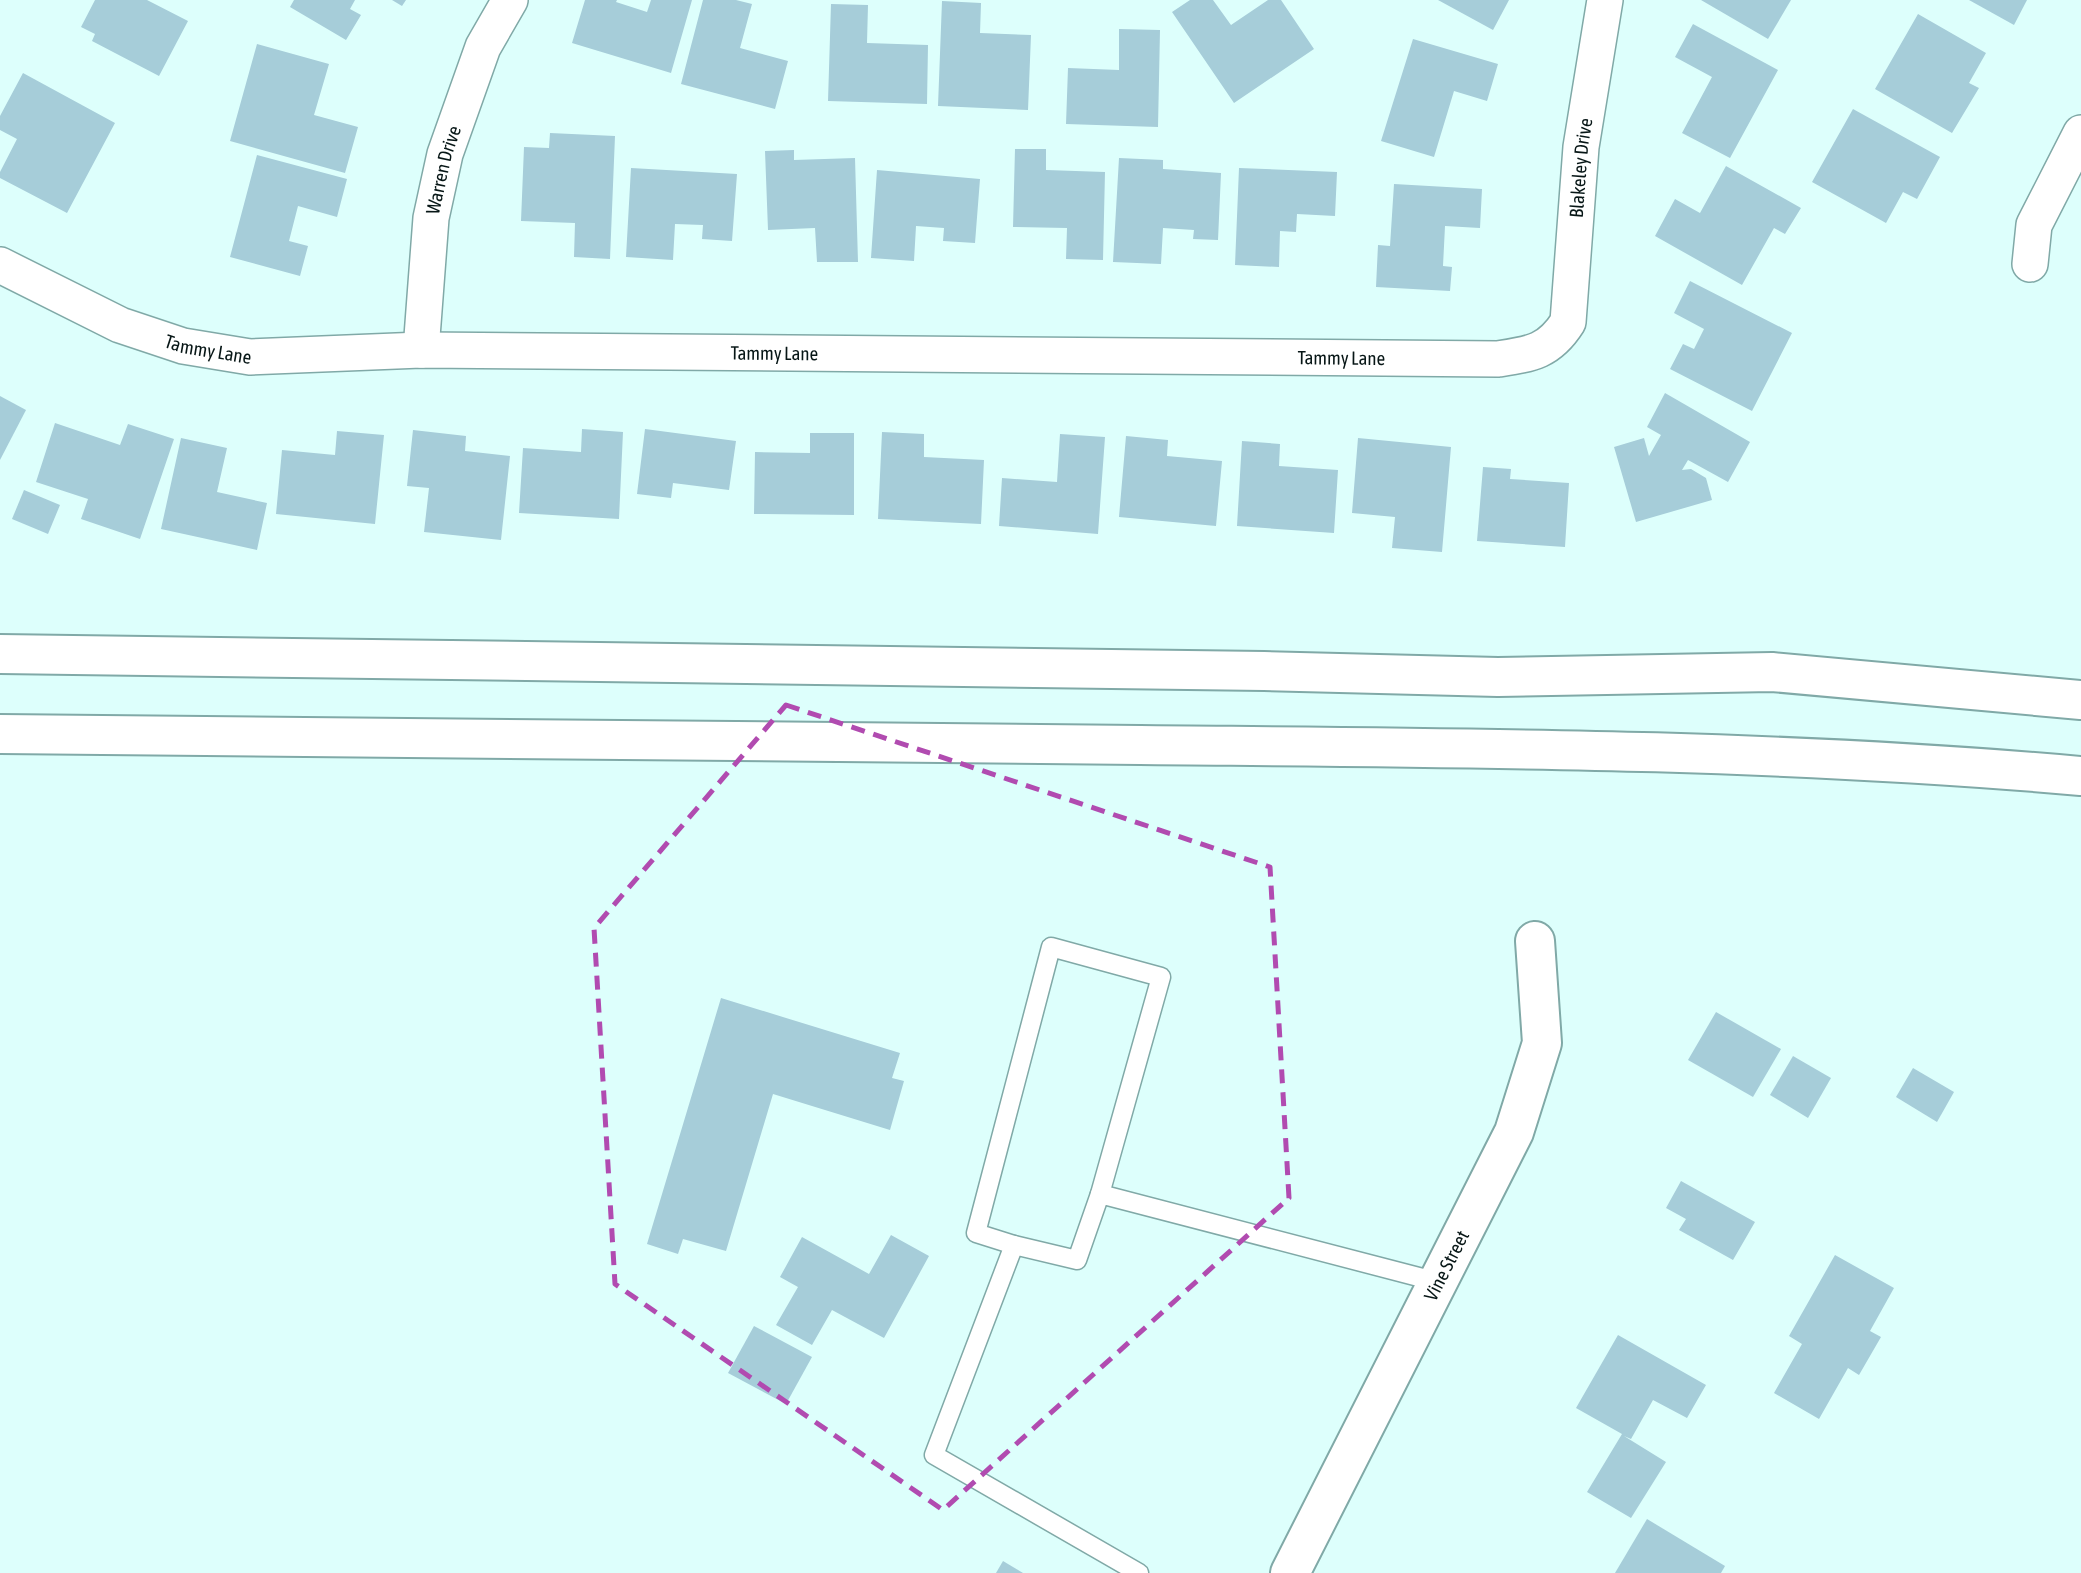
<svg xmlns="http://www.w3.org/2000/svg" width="2081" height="1573" viewBox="0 0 2081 1573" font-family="'Asap Condensed',sans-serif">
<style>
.building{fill:#a6cdd9}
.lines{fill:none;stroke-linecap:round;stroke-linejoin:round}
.service-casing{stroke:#80a9a7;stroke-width:21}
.minor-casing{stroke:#80a9a7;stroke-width:38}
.tertiary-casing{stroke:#80a9a7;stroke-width:42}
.motorway-casing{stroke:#80a9a7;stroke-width:42}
.service{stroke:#fff;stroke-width:18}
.minor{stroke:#fff;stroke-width:35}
.tertiary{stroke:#fff;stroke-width:38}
.motorway{stroke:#fff;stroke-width:38}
.marked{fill:none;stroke:#b14bb0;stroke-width:5;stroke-dasharray:14 9;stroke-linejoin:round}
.labels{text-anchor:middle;stroke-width:7;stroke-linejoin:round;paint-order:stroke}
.street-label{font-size:19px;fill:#071616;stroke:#fff}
</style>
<rect width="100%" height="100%" fill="#ddfffc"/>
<!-- building -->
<g class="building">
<polygon points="95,0 147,0 188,21 159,76 92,41 95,34 81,27"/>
<polygon points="294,0 355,0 350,9 361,15 346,40 290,7"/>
<polygon points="392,0 406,0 402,6"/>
<polygon points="585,0 617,0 616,2 647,12 651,0 692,0 671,73 572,43"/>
<polygon points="703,0 736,0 752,4 740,48 788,61 775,109 681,84"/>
<polygon points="1190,0 1213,0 1231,25 1268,0 1281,0 1314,49 1234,103 1172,12"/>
<polygon points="1438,0 1509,0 1493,30"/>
<polygon points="1701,0 1791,0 1768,39"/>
<polygon points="1969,0 2027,0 2014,25"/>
<polygon points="942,1 981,3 980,33 1031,35 1028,110 938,106"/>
<polygon points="831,4 868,5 867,43 928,45 927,104 828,101"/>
<polygon points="1918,14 1986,53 1969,83 1979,88 1952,133 1875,89"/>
<polygon points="1693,24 1778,70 1730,158 1682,133 1712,77 1675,57"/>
<polygon points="1119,29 1160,30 1158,127 1066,124 1068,68 1119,70"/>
<polygon points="1413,39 1498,64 1487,101 1454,91 1434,157 1381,141"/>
<polygon points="257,44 329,64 314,115 358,127 345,173 230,141"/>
<polygon points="23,73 115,123 67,213 0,178 0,172 17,139 0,130 0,116"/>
<polygon points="1853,109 1940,157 1917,199 1903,192 1886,223 1812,182"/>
<polygon points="550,133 615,136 610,259 574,257 575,223 521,221 524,147 549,148"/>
<polygon points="1015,149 1046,149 1046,170 1105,172 1103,260 1066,259 1067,228 1013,227"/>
<polygon points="794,150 794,160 855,158 858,262 817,262 815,228 768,230 765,151"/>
<polygon points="257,155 347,179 337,217 298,206 289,241 308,246 300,276 230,257"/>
<polygon points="1119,158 1163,160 1163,169 1221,173 1218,240 1193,239 1194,230 1163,228 1161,264 1113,262"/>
<polygon points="1726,166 1801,208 1785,234 1774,228 1742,285 1655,236 1675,199 1700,213"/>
<polygon points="631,168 737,174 732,241 702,239 703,225 675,224 673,260 626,257"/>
<polygon points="1239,168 1337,172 1335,216 1297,214 1296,232 1280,231 1279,267 1235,265"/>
<polygon points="877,170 980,179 975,243 943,241 944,228 916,226 914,261 871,258"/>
<polygon points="1394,184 1482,189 1480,228 1445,226 1443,266 1452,267 1450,291 1376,287 1378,245 1390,246"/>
<polygon points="1690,281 1792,333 1752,411 1670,369 1683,344 1694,349 1704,329 1674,313"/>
<polygon points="1665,393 1750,442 1728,482 1688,460 1682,470 1691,469 1706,478 1712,500 1636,522 1614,447 1644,438 1649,456 1661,435 1647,427"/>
<polygon points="0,396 26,410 0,460"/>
<polygon points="55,423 120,445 128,424 174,439 140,539 81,519 88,499 36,482"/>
<polygon points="582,429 623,432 619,519 519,513 523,448 581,452"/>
<polygon points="645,429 736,441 729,490 673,483 671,498 637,494"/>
<polygon points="413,430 466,436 465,451 510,456 501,540 424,532 429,488 407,486"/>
<polygon points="337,431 384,435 375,524 276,514 282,450 335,455"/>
<polygon points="882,432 924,434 924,457 984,460 981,524 878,519"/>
<polygon points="810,433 854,433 854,515 754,514 755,452 810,453"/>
<polygon points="1060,434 1105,437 1098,534 999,526 1002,478 1057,482"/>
<polygon points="1126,436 1168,440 1167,456 1222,461 1216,526 1119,517"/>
<polygon points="181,438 227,448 217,492 267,503 257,550 161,529"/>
<polygon points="1358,438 1451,447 1442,552 1392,548 1395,517 1352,513"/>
<polygon points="1242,441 1280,444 1279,466 1338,470 1334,533 1237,526"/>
<polygon points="1483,467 1511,469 1510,479 1569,483 1565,547 1477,541"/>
<polygon points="24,490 60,505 48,534 12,519"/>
<polygon points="721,998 900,1053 892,1078 904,1081 890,1130 773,1094 726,1251 683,1239 678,1254 647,1244"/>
<polygon points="1716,1012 1781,1049 1753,1097 1688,1060"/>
<polygon points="1793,1056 1831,1078 1808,1118 1770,1095"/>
<polygon points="1913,1068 1954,1092 1937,1122 1896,1097"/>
<polygon points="1681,1181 1755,1222 1733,1260 1679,1230 1686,1219 1666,1208"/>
<polygon points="891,1235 929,1256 884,1338 832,1310 812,1345 776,1325 798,1287 780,1277 802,1237 869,1274"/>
<polygon points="1835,1255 1894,1288 1870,1331 1881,1337 1859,1375 1848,1368 1819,1419 1774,1393 1802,1344 1789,1336"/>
<polygon points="754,1326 812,1357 786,1404 728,1373"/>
<polygon points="1618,1335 1706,1385 1687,1418 1653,1400 1631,1439 1624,1436 1666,1462 1631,1518 1587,1492 1622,1434 1576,1408"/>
<polygon points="1647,1519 1725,1566 1721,1573 1615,1573"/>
<polygon points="1003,1561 1023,1573 996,1573"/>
</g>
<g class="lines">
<!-- service casing -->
<g class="service-casing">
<g id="service">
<polyline points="1014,1245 976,1233 1051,947 1161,977 1100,1194"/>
<polyline points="1139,1573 934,1455 1014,1245 1077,1260 1100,1194 1438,1282"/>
</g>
</g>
<!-- minor casing -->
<g class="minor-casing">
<g id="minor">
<polyline points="2030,264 2034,225 2081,133"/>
<path id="s1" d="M0 265 120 325 183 346 250 357 421 350 1498 359C1531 354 1549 352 1568 322L1581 147 1605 0"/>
<path id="s2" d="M421 350 431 218 445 154 483 47 510 0"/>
</g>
</g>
<!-- tertiary casing -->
<g class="tertiary-casing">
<g id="tertiary">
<path id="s3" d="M1290 1573 1514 1132 1542 1043 1535 941"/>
</g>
</g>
<!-- motorway casing -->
<g class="motorway-casing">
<g id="motorway">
<polyline points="0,654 1264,671 1498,677 1772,672 2081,700"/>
<path d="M0 734C380 737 760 741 1140 745 1454 748 1768 748 2081 776"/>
</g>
</g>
<!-- service -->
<use href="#service" class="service"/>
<!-- minor -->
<use href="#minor" class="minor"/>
<!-- tertiary -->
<use href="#tertiary" class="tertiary"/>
<!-- motorway -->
<use href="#motorway" class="motorway"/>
</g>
<!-- marked area -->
<path class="marked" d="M786 705 1270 867 1289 1198 943 1510 615 1284 594 928Z"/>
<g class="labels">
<!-- street labels -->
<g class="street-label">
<text dy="7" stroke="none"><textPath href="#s1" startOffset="1754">Blakeley Drive</textPath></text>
<text dy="7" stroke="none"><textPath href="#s2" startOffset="182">Warren Drive</textPath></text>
<text dy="7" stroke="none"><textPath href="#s1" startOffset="226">Tammy Lane</textPath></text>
<text dy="7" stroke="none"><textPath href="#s1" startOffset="793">Tammy Lane</textPath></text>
<text dy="7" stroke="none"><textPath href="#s1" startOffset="1360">Tammy Lane</textPath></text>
<text dy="7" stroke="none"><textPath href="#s3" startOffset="345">Vine Street</textPath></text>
</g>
</g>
</svg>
